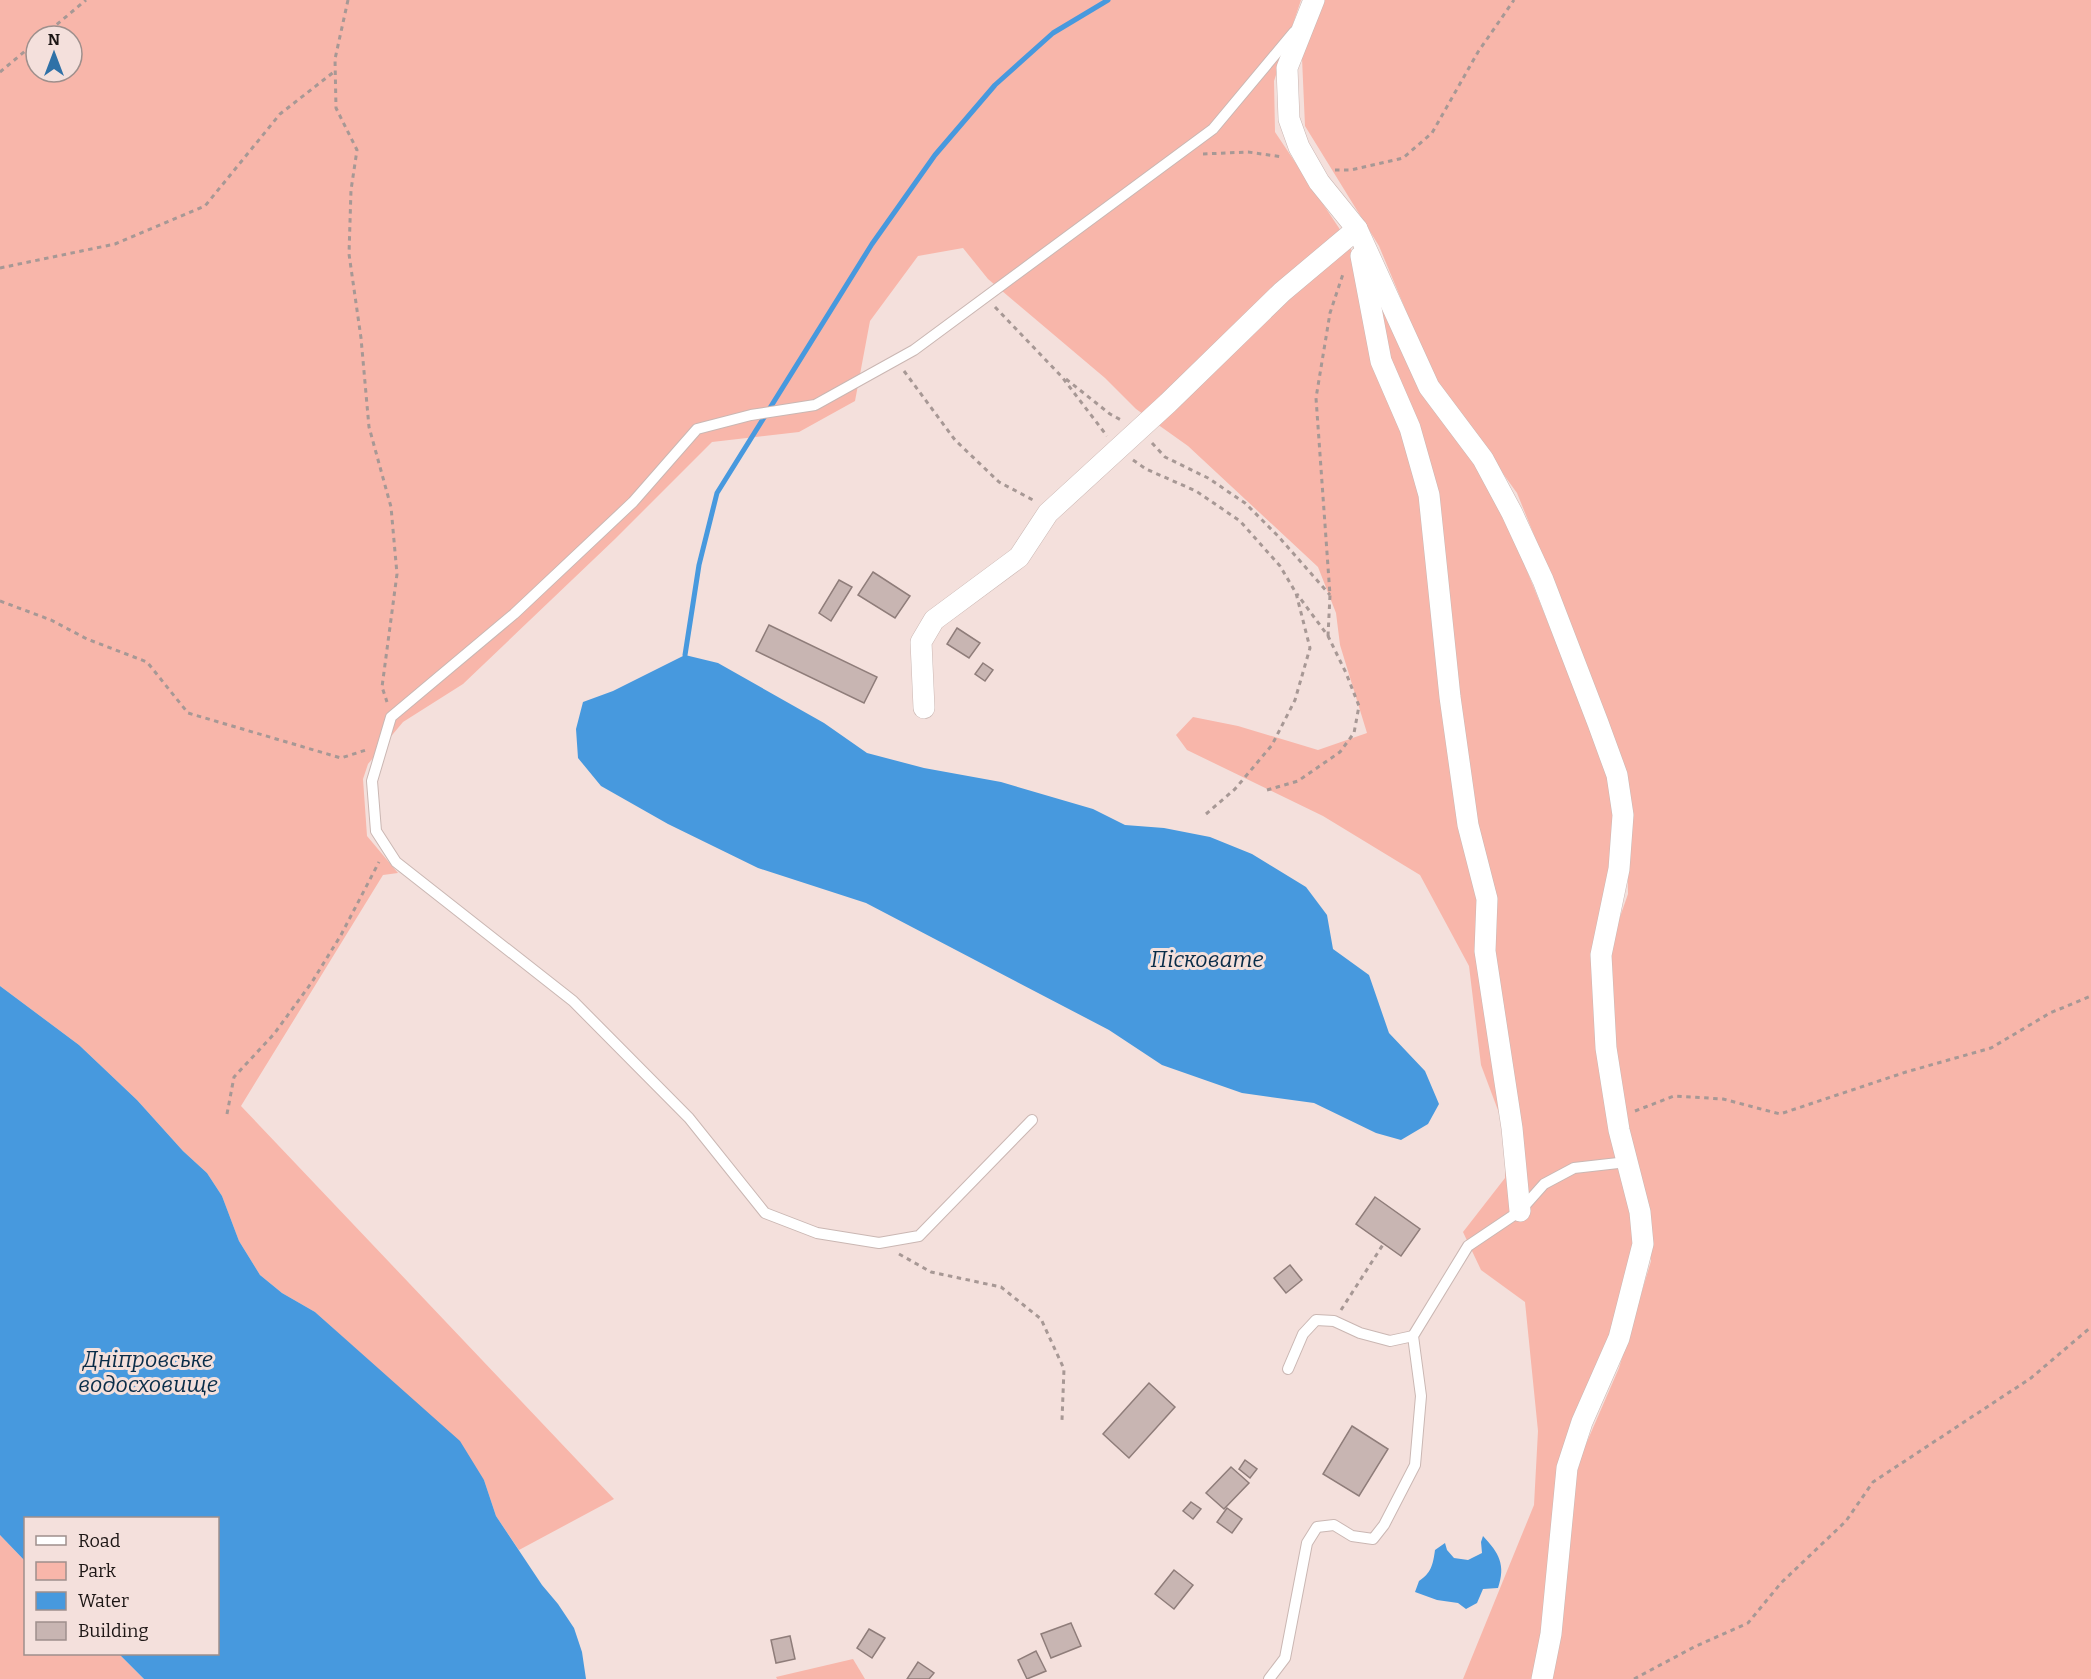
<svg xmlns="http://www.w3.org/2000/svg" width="2091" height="1679" viewBox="0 0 2091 1679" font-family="Bitter,serif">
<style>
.green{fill:#f8b6aa;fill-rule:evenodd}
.water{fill:#4799de}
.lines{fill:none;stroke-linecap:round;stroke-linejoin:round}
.stream{stroke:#4799de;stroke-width:5}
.building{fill:#c8b5b2;stroke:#8f7d7a;stroke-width:1.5}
.lane-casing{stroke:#cab7b3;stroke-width:12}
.street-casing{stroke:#cab7b3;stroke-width:22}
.path{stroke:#a79895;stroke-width:3;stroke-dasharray:4.5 4.5;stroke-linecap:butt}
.lane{stroke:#fff;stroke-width:10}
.street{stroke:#fff;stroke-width:21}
.labels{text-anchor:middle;stroke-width:6;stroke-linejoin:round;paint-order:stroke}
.water-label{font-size:22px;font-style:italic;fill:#092c48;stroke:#f4e0dc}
</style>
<rect width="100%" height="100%" fill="#f4e0dc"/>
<!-- green -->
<g class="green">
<path d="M0 0H1301L1274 81 1275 132 1339 228 1390 320 1497 497 1611 778 1618 819 1594 953 1635 1248 1611 1338 1573 1420 1545 1627 1534 1679H1463L1534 1505 1538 1431 1525 1302 1481 1270 1463 1232 1505 1178V1129L1481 1065 1469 966 1420 875 1323 816 1187 750 1176 735 1193 717 1238 726 1318 750 1367 733 1340 645 1336 613 1318 567 1188 446 1136 409 1105 378 988 279 963 248 918 256 870 321 855 401 799 432 712 442 615 539 463 684 403 722 368 764 363 779 367 836 398 873 383 875 241 1106 614 1499 519 1550 496 1516 484 1480 418 1405 315 1312 282 1293 260 1275 239 1241 222 1196 207 1173 183 1151 137 1100 79 1045 0 986ZM36 36H72V72H36Z"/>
<polygon points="1325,0 2091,0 2091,1679 1550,1679 1573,1474 1619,1368 1651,1261 1648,1216 1620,1086 1607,954 1628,894 1626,775 1582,654 1517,493 1434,378 1379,246 1305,126 1302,58"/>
<polygon points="0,1535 25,1561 26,1654 119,1654 144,1679 0,1679"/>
<polygon points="853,1659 865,1679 777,1679 776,1677"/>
</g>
<!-- water -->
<g class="water">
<polygon points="685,655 718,663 824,723 867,753 924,768 1001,782 1093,809 1125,825 1164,828 1210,837 1252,854 1306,887 1327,915 1333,949 1369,975 1389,1033 1425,1071 1439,1104 1428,1124 1401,1140 1376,1133 1314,1103 1242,1093 1162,1065 1109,1030 866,903 758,868 668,824 601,786 578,758 576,729 583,702 613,691"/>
<polygon points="0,986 79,1045 137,1100 183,1151 207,1173 222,1196 239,1241 260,1275 282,1293 315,1312 460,1441 484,1480 496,1516 542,1585 558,1604 574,1628 582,1652 586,1679 144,1679 119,1654 218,1654 218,1518 26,1518 25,1561 0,1535"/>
<path d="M1483 1536C1499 1553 1506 1565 1498 1588L1483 1589 1477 1603 1466 1609 1458 1603 1437 1600 1415 1592 1419 1581C1431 1573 1433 1565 1435 1550L1445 1543 1447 1550 1454 1558 1468 1560 1482 1553 1481 1542Z"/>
</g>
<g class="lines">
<!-- stream -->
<polyline class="stream" points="685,655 699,565 717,493 872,244 935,155 995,85 1053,33 1108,0"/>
</g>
<!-- building -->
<g class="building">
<polygon points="873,572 910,596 895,618 858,595"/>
<polygon points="839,580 852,587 831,621 819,613"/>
<polygon points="769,625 877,677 864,703 756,651"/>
<polygon points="957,628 980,643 969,658 947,644"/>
<polygon points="983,663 993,670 985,681 975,674"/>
<polygon points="1375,1197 1420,1229 1401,1256 1356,1224"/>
<polygon points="1290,1265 1302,1280 1286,1293 1274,1278"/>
<polygon points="1149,1383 1175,1407 1129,1458 1103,1434"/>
<polygon points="1352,1426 1388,1449 1359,1496 1323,1474"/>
<polygon points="1245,1460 1257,1469 1250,1478 1239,1469"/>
<polygon points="1231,1467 1249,1483 1224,1509 1206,1493"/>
<polygon points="1191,1502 1201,1509 1193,1519 1183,1511"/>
<polygon points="1227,1508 1242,1519 1232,1533 1217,1522"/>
<polygon points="1174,1570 1193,1585 1174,1609 1155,1594"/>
<polygon points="1071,1623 1081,1646 1051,1658 1041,1634"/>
<polygon points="869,1629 885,1638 872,1658 857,1648"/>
<polygon points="790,1636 795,1659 776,1663 771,1640"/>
<polygon points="1036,1651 1046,1671 1027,1679 1018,1660"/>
<polygon points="918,1662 934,1673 929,1679 907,1679"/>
</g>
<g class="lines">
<!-- lane casing -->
<g class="lane-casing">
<g id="lane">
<polyline points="1032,1120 919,1236 879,1243 817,1233 765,1213 689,1118 573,1001 396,862 376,831 372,781 391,717 514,614 633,502 697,429 751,415 815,405 914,350 1213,129 1294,32"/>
<polyline points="1288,1369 1303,1334 1316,1320 1334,1321 1360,1333 1390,1341 1413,1336"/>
<polyline points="1269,1679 1285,1658 1307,1543 1317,1527 1334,1525 1352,1536 1373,1539 1384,1525 1415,1465 1421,1396 1413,1336 1468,1246 1520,1211 1544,1184 1574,1168 1627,1162"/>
</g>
</g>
<!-- street casing -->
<g class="street-casing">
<g id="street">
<polyline points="1314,0 1287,68 1289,119 1299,147 1319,182 1357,229 1429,387 1483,459 1512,513 1543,580 1598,723 1617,775 1623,815 1619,869 1601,955 1606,1048 1619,1130 1640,1212 1643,1244 1619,1338 1582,1422 1567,1468 1551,1634 1542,1679"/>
<polyline points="1361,256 1381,361 1410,428 1429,495 1450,697 1468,825 1487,899 1485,951 1512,1128 1520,1211"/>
<polyline points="924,708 921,642 934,620 1019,557 1048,513 1168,403 1282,292 1357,229"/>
</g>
</g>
<!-- path -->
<g class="path">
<polyline points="348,0 335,59 336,108 357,150 351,190 349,254 361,338 369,427 391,507 397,574 382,687 387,702"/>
<polyline points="43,36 86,0"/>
<polyline points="0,72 36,42"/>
<polyline points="1203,154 1248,152 1283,157"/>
<polyline points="1335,170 1351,170 1403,158 1432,133 1478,52 1514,0"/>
<polyline points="0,268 115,244 205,206 280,114 335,71"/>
<polyline points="995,307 1062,377 1107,436"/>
<polyline points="904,371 955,440 999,482 1033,500"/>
<polyline points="1066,379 1110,414 1121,420"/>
<polyline points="1152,443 1165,457 1208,478 1245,503 1278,536 1330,595"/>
<polyline points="1133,460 1146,469 1196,491 1240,521 1280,566 1296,593 1310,648 1295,700 1272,745 1235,789 1206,814"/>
<polyline points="0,601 51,620 87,639 147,662 188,713 341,758 366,750"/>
<polyline points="1328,636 1330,595 1316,398 1330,313 1344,271"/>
<polyline points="1267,790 1298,781 1340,752 1354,733 1359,706 1346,673 1328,636 1297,594"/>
<polyline points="1635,1111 1674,1096 1723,1099 1780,1114 1906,1072 1991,1048 2050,1013 2091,996"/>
<polyline points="227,1114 234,1077 274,1034 312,982 341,935 379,862"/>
<polyline points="899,1254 931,1272 1001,1287 1041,1319 1064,1369 1062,1420"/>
<polyline points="1341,1310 1384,1243"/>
<polyline points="1634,1679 1694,1647 1748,1623 1781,1583 1846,1521 1873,1482 2031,1378 2091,1327"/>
</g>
<!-- lane -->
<use href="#lane" class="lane"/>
<!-- street -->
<use href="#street" class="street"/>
</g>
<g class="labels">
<!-- water labels -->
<g class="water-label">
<text x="1207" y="967">Пісковате</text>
<text x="148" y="1367">Дніпровське<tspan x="148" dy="25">водосховище</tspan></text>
</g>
</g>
<!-- legend -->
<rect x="24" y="1517" width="195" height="138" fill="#f4e0dc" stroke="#9e8f8c" stroke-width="1.5"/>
<rect x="36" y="1536" width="30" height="9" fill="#ffffff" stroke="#9e8f8c" stroke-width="1.5"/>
<text x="78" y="1547" font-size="18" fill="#1d1615">Road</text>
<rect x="36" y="1562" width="30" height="18" fill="#f8b6aa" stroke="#9e8f8c" stroke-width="1.5"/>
<text x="78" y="1577" font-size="18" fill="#1d1615">Park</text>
<rect x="36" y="1592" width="30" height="18" fill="#4799de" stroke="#9e8f8c" stroke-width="1.5"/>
<text x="78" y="1607" font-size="18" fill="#1d1615">Water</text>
<rect x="36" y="1622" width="30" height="18" fill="#c8b5b2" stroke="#9e8f8c" stroke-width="1.5"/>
<text x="78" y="1637" font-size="18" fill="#1d1615">Building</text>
<!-- north arrow -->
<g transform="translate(54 54)"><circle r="28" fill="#f4e0dc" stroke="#9e8f8c" stroke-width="1.5"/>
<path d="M0-4.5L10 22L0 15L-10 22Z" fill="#2f71a7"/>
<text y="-9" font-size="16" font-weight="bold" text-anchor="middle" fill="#1d1615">N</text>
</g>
</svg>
